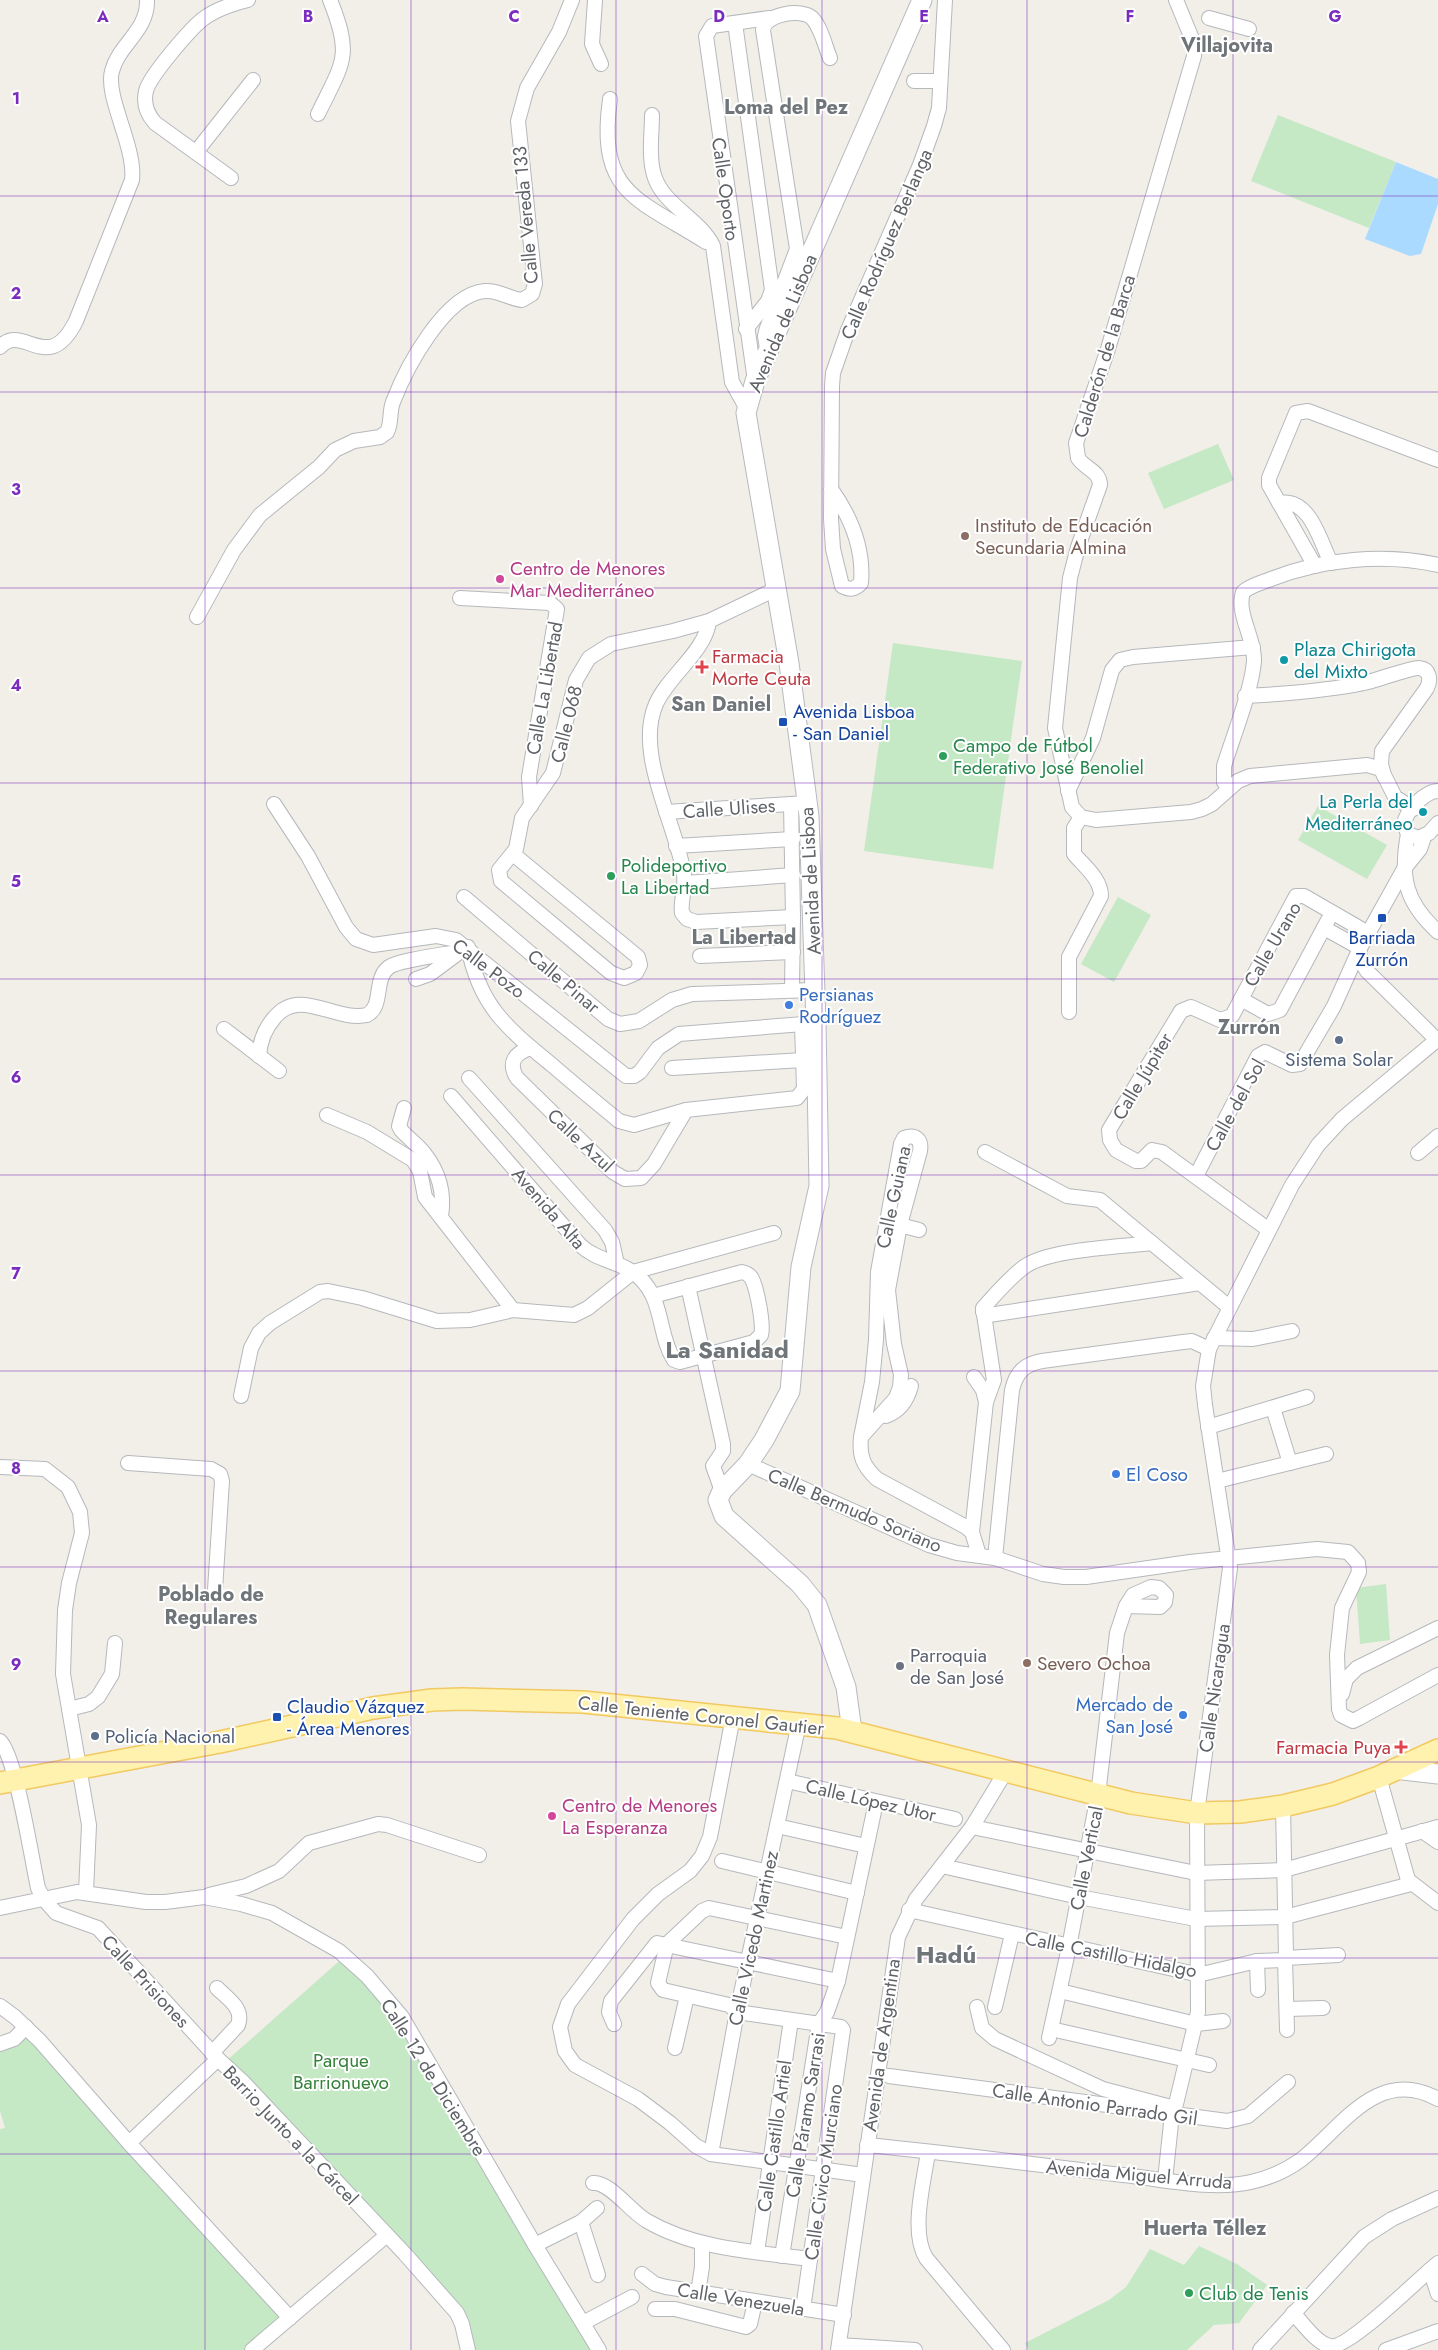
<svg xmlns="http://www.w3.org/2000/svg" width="1438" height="2350" viewBox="0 0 1438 2350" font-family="Jost,sans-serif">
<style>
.green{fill:#c5e8c5}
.water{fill:#aadaff}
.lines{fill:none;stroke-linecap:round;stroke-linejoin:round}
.street-casing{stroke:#b5b8bc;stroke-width:16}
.secondary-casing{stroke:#b6babf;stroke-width:21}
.primary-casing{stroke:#f2c960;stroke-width:24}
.street{stroke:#fff;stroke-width:14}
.secondary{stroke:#fff;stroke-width:19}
.primary{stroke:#fff2af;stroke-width:21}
.grid{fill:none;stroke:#7b2cbf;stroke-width:1;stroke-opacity:0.55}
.education-dot{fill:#8d6e63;stroke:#fff;stroke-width:2}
.hotel-dot{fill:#d1479c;stroke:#fff;stroke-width:2}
.culture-dot{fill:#0f9aa8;stroke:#fff;stroke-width:2}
.health-dot{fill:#e0444e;stroke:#fff;stroke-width:2}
.transit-dot{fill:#1a4fb4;stroke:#fff;stroke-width:2}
.leisure-dot{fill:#2e9e5b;stroke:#fff;stroke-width:2}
.shop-dot{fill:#3f7fe0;stroke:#fff;stroke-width:2}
.service-dot{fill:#5c6f8a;stroke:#fff;stroke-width:2}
.worship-dot{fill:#6b7280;stroke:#fff;stroke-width:2}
.labels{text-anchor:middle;stroke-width:4;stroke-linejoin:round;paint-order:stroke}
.street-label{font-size:19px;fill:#5f6368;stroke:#fff}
.education-label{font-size:19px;fill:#785e54;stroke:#fff;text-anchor:start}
.hotel-label{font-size:19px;fill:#b23c85;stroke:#fff;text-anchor:start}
.culture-label{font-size:19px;fill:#0d838f;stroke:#fff;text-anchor:start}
.health-label{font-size:19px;fill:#be3a42;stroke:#fff;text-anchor:start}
.transit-label{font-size:19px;fill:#164399;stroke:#fff;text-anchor:start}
.leisure-label{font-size:19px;fill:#27864d;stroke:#fff;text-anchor:start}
.shop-label{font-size:19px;fill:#366cbe;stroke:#fff;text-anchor:start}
.service-label{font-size:19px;fill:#4e5e75;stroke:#fff}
.worship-label{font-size:19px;fill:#5b616d;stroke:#fff;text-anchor:start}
.park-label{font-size:19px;fill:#348238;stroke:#fff}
.neighbourhood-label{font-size:20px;font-weight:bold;fill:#70757a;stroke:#fff}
.district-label{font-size:24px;font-weight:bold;fill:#70757a;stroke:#fff}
.grid-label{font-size:16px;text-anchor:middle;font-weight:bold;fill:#7b2cbf;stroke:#fff;stroke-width:4;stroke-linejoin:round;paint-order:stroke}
</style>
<rect width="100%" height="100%" fill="#f1efe8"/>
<!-- green -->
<g class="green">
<polygon points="1278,115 1396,162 1369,228 1251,181"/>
<polygon points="1218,444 1234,480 1164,509 1148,473"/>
<polygon points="893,643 1022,661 993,869 864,851"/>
<polygon points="1318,806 1387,845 1367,879 1298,840"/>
<polygon points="1118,897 1151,915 1114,982 1081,964"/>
<polygon points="1386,1584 1390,1640 1360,1644 1356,1588"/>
<polygon points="345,1956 370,1978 602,2350 471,2350 462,2320 230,2073 216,2070"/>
<path d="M23 2028 290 2324 261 2350H0V2129L5 2128 0 2111V2051C11 2047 17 2038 23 2028Z"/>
<polygon points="1199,2246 1237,2264 1267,2285 1239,2323 1214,2325 1187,2350 1029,2350 1025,2343 1109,2300 1126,2287 1150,2249 1184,2265"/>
</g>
<!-- water -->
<polygon class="water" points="1396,162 1438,179 1438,204 1421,254 1410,256 1365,239"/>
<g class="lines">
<!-- street casing -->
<g class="street-casing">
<g id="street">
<polyline points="595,0 592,44 601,64"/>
<path d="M1176 0 1195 46 1194 56 1108 349 1076 443 1078 458C1085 469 1100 471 1100 485L1078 547 1070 578 1055 728 1072 807 1081 817 1096 820 1191 812 1202 809 1212 804 1238 781 1250 776 1367 765 1381 769 1395 797 1413 809"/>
<polyline points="1209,18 1249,29"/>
<polyline points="735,23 772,290 768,301 746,329"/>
<polyline points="914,81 940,81"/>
<path d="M610 99C597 193 636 198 706 242"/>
<path d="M318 114C343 62 353 57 330 0"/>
<path d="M652 115C652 134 648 159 655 178 665 206 700 219 713 246L732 382 747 409"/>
<polyline points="196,152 253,80"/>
<path d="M231 178 155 123C147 114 143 104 146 91 149 77 190 29 203 19 216 9 232 4 248 0"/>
<path d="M0 347C23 322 48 377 76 321L132 180C136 147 105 97 112 71 119 44 148 31 147 0"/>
<path d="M767 348 765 336 767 328 797 249 763 30C764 14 802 8 812 18 821 27 825 46 830 58"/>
<polyline points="755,381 706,36 712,26 769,18"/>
<path d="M831 489C851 517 864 548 861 583 854 590 850 590 842 586L833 549 831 519 832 386 833 373 848 330 920 165 934 126 939 108 945 0"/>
<path d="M1279 503C1310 497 1320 541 1331 563"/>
<polyline points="1315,566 1269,485 1269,478 1296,413 1308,411 1438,460"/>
<polyline points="460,598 550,603 557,609 529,777 531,806"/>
<path d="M197 617 234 550 260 515 319 467 335 450 354 441 380 437 387 432C392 423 389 412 393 402 406 368 445 294 485 291 499 290 510 299 522 300L532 294 535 284 518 121 527 88 559 32 572 0"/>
<path d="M709 621C706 651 668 676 656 704 634 754 677 825 684 875 686 888 680 901 682 913L687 919 696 922 793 917"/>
<path d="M1245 696C1285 694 1325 691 1364 683 1375 681 1412 667 1419 668 1430 669 1431 680 1427 688L1382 751 1381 764 1384 776"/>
<path d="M1229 788 1224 782V766C1233 737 1252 689 1254 661 1255 638 1236 614 1243 592 1251 585 1261 583 1271 579 1322 559 1384 553 1438 565"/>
<polyline points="1068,791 1093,738 1112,670 1120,660 1133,657 1253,647"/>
<path d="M1438 791C1425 791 1406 811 1404 824L1408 834 1419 838 1429 833 1438 823"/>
<polyline points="274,804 308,856 346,927 356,939 373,945 436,936 456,940 626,1076 634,1076 640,1072 658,1048 679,1034 816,1023"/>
<polyline points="666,812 791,804"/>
<path d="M1408 834C1400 877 1405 902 1438 932"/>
<polyline points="1424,837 1420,849 1404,869 1360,948 1359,958 1367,971 1437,1040"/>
<polyline points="676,846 793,839"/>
<polyline points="513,854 638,957 640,965 636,973 624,978 611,973 501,881 499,870 516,849 522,818 553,773 576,680 589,658 611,644 673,631 709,621 776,589"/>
<polyline points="685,883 793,875"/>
<polyline points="464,897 608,1019 620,1024 639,1021 672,1000 692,994 814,990"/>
<path d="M468 947C480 1007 507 1028 552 1065 574 1084 597 1103 619 1121L634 1125 686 1110 797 1098 804 1089 802 1024"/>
<polyline points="700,956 793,952"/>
<polyline points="416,979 430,974 457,954"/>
<polyline points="792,989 793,917 791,804 807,803"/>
<polyline points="1241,999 1268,1014 1280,1010 1328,920"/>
<path d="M1069 1012V957L1101 896C1101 879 1085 867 1074 854V828L1081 817"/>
<polyline points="224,1029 279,1071"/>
<path d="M531 1048C514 1053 508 1063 517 1078L613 1172 625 1179 641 1178 654 1164 686 1110"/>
<path d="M259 1056C260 1040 265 1028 275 1017 300 987 335 1022 367 1015 384 1006 373 979 389 967 398 960 448 954 462 951"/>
<polyline points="672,1068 803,1060"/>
<polyline points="469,1078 605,1230 612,1242 617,1264"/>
<path d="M451 1096 580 1245C598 1262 623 1261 640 1278 664 1301 658 1335 674 1360L680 1362 754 1342 761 1335C764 1325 757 1289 752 1279 750 1275 747 1273 742 1272L653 1296"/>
<path d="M404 1108 399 1126 401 1130C408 1138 417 1144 424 1153 439 1172 445 1192 441 1216"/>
<polyline points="327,1115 367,1132 413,1160 420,1171 425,1197 513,1310"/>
<polyline points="985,1152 1067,1196 1100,1200 1229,1307"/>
<polyline points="1418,1153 1438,1136"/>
<polyline points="1196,1176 1258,1056 1265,1052 1292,1065 1300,1064 1334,1006 1360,948 1324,928"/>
<polyline points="900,1225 919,1230"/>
<polyline points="1269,1230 1162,1152 1152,1150 1141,1161 1136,1161 1116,1150 1110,1140 1109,1130 1181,1011 1191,1007 1220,1020 1232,1016 1296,896 1304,896 1368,933"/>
<polyline points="688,1286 723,1444 723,1451 713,1466 722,1491"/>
<polyline points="983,1312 989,1315 1200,1283"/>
<polyline points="1214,1338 1253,1339 1292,1331"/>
<polyline points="241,1396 251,1348 259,1333 270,1323 320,1292 328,1291 362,1298 437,1321 470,1320 513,1310 574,1315 588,1308 633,1272 774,1233"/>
<path d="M986 1402 994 1380 983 1308C995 1295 1009 1278 1024 1267 1048 1249 1120 1247 1152 1243"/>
<polyline points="1273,1408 1290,1463"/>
<path d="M886 1416C900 1411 907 1401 911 1386"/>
<polyline points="1208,1427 1307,1397"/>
<path d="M861 1437 872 1382 876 1340 878 1272 901 1144 904 1138C915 1134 922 1139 920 1151L900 1225 888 1290 894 1344 901 1375 900 1387 896 1398 861 1437C859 1456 863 1466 877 1479L966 1527 972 1532 979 1555"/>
<polyline points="128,1463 211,1469 220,1474 222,1481 215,1590"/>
<polyline points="748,1464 929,1545 957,1553 995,1558 1043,1574 1064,1577 1086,1577 1190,1562 1317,1549 1348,1552 1358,1563 1359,1572 1342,1608 1337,1655 1339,1709 1341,1715 1353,1721 1359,1718 1438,1675"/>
<polyline points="0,1467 45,1469 68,1487 80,1512 82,1533 69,1583 65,1610 63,1674 89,1825 86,1892"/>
<polyline points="1217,1481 1326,1454"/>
<polyline points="972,1532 986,1402 983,1390 974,1377"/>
<path d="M995 1558 1012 1390C1016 1373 1024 1364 1042 1361L1183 1342 1192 1341 1209 1349"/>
<polyline points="1342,1694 1346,1679 1357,1668 1438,1628"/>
<polyline points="69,1709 89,1704 98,1697 112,1674 115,1643"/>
<polyline points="733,1717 710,1837 702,1856 690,1871 658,1894 633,1919 568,2004 560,2027 565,2051 575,2065 638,2099 670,2123 696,2146 711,2154 863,2175"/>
<path d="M0 1741C16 1756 32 1861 38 1888L43 1898 56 1913 98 1928 218 2059 244 2083 405 2254 457 2313 462 2324 468 2350"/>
<polyline points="1379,1777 1408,1880 1438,1903"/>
<polyline points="787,1781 955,1819"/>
<polyline points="777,1826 866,1846"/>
<polyline points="972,1827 1196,1873 1284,1870 1438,1827"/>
<polyline points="1422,1831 1438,1842"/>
<polyline points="722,1861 857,1893"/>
<polyline points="942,1866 1079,1897 1196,1919 1285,1917 1411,1884"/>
<polyline points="209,1895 246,1886 279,1871 309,1843 378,1824 387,1825 479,1855"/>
<polyline points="0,1908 77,1892 146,1902 165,1902 204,1897 241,1904 272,1913 339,1951 367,1976 402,2017 535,2245 599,2350"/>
<polyline points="909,1910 1191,1973 1202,1974 1257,1961 1284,1960 1286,1956 1283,1806"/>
<polyline points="1286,1958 1338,1955"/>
<polyline points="1285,1960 1287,2030"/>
<polyline points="1257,1961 1258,1990"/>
<polyline points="1060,1991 1196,2024 1223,2021"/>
<polyline points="0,2006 15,2017 40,2041 129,2143 290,2318"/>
<polyline points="977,2007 982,2028 995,2039 1103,2089 1171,2107 1176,2104 1198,2012 1197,1813 1230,1568 1205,1405 1203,1386 1209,1349 1292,1185 1318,1145 1342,1119 1438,1039"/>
<polyline points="995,2007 1012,1934"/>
<polyline points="1287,2009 1323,2008"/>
<polyline points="614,2024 609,2012 611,2001 657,1943 838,1981"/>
<polyline points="1051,2029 1209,2065"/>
<polyline points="1049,2038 1069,1947 1098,1795 1117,1633 1126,1606 1133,1595 1151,1587 1159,1588 1166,1595 1165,1602 1160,1607 1126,1606"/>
<polyline points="0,2044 14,2039 26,2027"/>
<polyline points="675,2048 687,1996"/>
<path d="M212 2053 238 2025C244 2008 228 1999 217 1988"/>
<polyline points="889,2076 1227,2121 1248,2116 1288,2082"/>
<polyline points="129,2143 218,2059"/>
<path d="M867 2145C952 2153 1037 2165 1123 2175 1162 2179 1212 2191 1251 2182 1269 2178 1287 2170 1302 2159 1343 2126 1378 2066 1438 2099"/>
<path d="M928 2152C924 2182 910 2231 926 2258L1003 2350"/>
<polyline points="711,2154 737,2012 799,1723"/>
<polyline points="1165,2180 1172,2114"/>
<path d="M593 2183C609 2181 631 2212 647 2221 695 2249 755 2252 810 2259"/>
<polyline points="581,2222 598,2275"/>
<polyline points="535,2245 581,2222 597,2208"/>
<polyline points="757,2252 791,2020"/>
<polyline points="782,2256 819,2024 827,2012 838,1981 876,1802"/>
<polyline points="1430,2270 1438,2294"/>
<polyline points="642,2274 655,2284 666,2287 844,2315"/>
<polyline points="698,2293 702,2267 702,2243"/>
<polyline points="655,2309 675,2309 746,2327 750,2324 755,2302"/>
<polyline points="803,2309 843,2030 841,2027 737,2012 729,2005 663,1990 658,1983 667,1944 702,1911 709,1908 847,1937"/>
<path d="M1293 2313C1303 2323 1316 2343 1330 2346 1348 2350 1420 2277 1438 2263"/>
<polyline points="583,2323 632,2297"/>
<polyline points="839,2345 915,2350"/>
<polyline points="252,2350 387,2235"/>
<polyline points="838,2350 898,1937 916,1899 972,1827 1006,1771"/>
<polyline points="1260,2350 1364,2237 1392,2219 1438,2198"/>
<polyline points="1386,2350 1438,2331"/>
</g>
</g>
<!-- secondary casing -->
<g class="secondary-casing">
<g id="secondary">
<polyline points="852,1731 846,1687 817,1605 800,1584 724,1516 718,1500 722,1491 748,1464 764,1440 790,1391 801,1267 819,1186 816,1023 809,816 789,663 746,413 755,381 922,0"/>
<polyline points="1394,1769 1438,1774"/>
</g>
</g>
<!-- primary casing -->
<g class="primary-casing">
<polyline id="primary" points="0,1783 220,1742 373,1708 432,1700 462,1699 583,1702 837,1728 1131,1803 1197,1813 1240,1812 1283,1806 1333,1794 1379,1777 1438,1750"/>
</g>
<!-- street -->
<use href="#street" class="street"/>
<!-- secondary -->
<use href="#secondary" class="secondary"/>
<!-- primary -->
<use href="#primary" class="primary"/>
</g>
<!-- grid -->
<path class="grid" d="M205 0V2350M411 0V2350M616 0V2350M822 0V2350M1027 0V2350M1233 0V2350M0 196H1438M0 392H1438M0 588H1438M0 783H1438M0 979H1438M0 1175H1438M0 1371H1438M0 1567H1438M0 1762H1438M0 1958H1438M0 2154H1438"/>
<!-- markers -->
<g class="education-dot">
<circle cx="965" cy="536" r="5"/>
<circle cx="1027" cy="1663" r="5"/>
</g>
<g class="hotel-dot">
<circle cx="500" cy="579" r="5"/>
<circle cx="552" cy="1816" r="5"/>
</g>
<g class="culture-dot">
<circle cx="1284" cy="660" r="5"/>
<circle cx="1423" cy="812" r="5"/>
</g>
<g class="health-dot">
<path d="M699.5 659.5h5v5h5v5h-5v5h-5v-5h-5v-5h5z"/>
<path d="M1398.5 1739.5h5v5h5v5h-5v5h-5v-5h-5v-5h5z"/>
</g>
<g class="transit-dot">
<rect x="778" y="717" width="10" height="10" rx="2.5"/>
<rect x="1377" y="913" width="10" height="10" rx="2.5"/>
<rect x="272" y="1712" width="10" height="10" rx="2.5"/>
</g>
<g class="leisure-dot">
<circle cx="943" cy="756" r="5"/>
<circle cx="611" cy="876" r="5"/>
<circle cx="1189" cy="2293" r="5"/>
</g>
<g class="shop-dot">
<circle cx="789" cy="1005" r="5"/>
<circle cx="1116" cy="1474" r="5"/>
<circle cx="1183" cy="1715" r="5"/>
</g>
<g class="service-dot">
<circle cx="1339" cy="1040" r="5"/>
<circle cx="95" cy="1736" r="5"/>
</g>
<circle class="worship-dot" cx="900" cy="1666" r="5"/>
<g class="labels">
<!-- street labels -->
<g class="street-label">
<text transform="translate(726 189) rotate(82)" y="7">Calle Oporto</text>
<text transform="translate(525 215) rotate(-95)" y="7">Calle Vereda 133</text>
<text transform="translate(886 244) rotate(-67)" y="7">Calle Rodríguez Berlanga</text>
<text transform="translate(782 323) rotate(-67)" y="7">Avenida de Lisboa</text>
<text transform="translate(1104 356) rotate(-73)" y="7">Calderón de la Barca</text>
<text transform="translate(544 688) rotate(-80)" y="7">Calle La Libertad</text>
<text transform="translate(566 724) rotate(-76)" y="7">Calle 068</text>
<text transform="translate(729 808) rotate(-4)" y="7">Calle Ulises</text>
<text transform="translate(810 881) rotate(-93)" y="7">Avenida de Lisboa</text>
<text transform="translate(1272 944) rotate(-60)" y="7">Calle Urano</text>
<text transform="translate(489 968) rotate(37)" y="7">Calle Pozo</text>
<text transform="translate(564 981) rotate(40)" y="7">Calle Pinar</text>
<text transform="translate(1142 1076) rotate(-59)" y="7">Calle Júpiter</text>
<text transform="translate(1235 1105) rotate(-61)" y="7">Calle del Sol</text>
<text transform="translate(581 1140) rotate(43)" y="7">Calle Azul</text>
<text transform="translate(893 1197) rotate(-78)" y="7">Calle Guiana</text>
<text transform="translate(549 1208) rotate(49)" y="7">Avenida Alta</text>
<text transform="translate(855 1510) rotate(23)" y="7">Calle Bermudo Soriano</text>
<text transform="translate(1214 1688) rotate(-82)" y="7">Calle Nicaragua</text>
<text transform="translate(701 1715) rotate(6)" y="7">Calle Teniente Coronel Gautier</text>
<text transform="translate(871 1800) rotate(13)" y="7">Calle López Utor</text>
<text transform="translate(1086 1858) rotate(-79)" y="7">Calle Vertical</text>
<text transform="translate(753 1938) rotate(-78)" y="7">Calle Vicedo Martinez</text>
<text transform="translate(1111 1954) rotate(11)" y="7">Calle Castillo Hidalgo</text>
<text transform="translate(146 1981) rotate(47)" y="7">Calle Prisiones</text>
<text transform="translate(881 2045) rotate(-82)" y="7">Avenida de Argentina</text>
<text transform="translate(434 2077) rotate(58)" y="7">Calle 12 de Diciembre</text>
<text transform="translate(1095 2104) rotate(8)" y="7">Calle Antonio Parrado Gil</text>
<text transform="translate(805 2115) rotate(-81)" y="7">Calle Páramo Sarrasi</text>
<text transform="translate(291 2135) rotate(46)" y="7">Barrio Junto a la Cárcel</text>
<text transform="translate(774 2136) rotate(-82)" y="7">Calle Castillo Artiel</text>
<text transform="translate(823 2172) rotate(-82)" y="7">Calle Civico Murciano</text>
<text transform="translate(1139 2174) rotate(5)" y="7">Avenida Miguel Arruda</text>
<text transform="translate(741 2299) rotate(9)" y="7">Calle Venezuela</text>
</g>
<!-- education labels -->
<g class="education-label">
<text x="975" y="532">Instituto de Educación<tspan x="975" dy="22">Secundaria Almina</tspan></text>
<text x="1037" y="1670">Severo Ochoa</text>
</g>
<!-- hotel labels -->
<g class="hotel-label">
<text x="510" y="575">Centro de Menores<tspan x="510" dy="22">Mar Mediterráneo</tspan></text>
<text x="562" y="1812">Centro de Menores<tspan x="562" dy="22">La Esperanza</tspan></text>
</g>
<!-- culture labels -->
<g class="culture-label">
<text x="1294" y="656">Plaza Chirigota<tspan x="1294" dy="22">del Mixto</tspan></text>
<text x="1413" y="808" text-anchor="end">La Perla del<tspan x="1413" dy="22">Mediterráneo</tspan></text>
</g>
<!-- health labels -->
<g class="health-label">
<text x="712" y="663">Farmacia<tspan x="712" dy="22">Morte Ceuta</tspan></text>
<text x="1391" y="1754" text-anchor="end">Farmacia Puya</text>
</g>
<!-- transit labels -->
<g class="transit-label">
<text x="793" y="718">Avenida Lisboa<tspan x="793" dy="22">- San Daniel</tspan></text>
<text x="1382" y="944" text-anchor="middle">Barriada<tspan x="1382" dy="22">Zurrón</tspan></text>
<text x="287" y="1713">Claudio Vázquez<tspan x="287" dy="22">- Área Menores</tspan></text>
</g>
<!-- leisure labels -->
<g class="leisure-label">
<text x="953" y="752">Campo de Fútbol<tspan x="953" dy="22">Federativo José Benoliel</tspan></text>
<text x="621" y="872">Polideportivo<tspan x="621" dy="22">La Libertad</tspan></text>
<text x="1199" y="2300">Club de Tenis</text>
</g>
<!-- shop labels -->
<g class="shop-label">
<text x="799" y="1001">Persianas<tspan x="799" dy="22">Rodríguez</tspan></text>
<text x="1126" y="1481">El Coso</text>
<text x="1173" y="1711" text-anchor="end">Mercado de<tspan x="1173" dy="22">San José</tspan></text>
</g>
<!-- service labels -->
<g class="service-label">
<text x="1339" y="1066">Sistema Solar</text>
<text x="105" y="1743" text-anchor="start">Policía Nacional</text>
</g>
<!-- worship labels -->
<g class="worship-label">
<text x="910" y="1662">Parroquia<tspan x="910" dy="22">de San José</tspan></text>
</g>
<!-- park labels -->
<g class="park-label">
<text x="341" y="2067">Parque<tspan x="341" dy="22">Barrionuevo</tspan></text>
</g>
<!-- neighbourhood labels -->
<g class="neighbourhood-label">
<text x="1227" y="52">Villajovita</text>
<text x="786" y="114">Loma del Pez</text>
<text x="721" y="711">San Daniel</text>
<text x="744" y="944">La Libertad</text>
<text x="1249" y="1034">Zurrón</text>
<text x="211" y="1601">Poblado de<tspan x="211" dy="23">Regulares</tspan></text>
<text x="1205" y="2235">Huerta Téllez</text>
</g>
<!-- district labels -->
<g class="district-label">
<text x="727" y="1358">La Sanidad</text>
<text x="946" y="1963">Hadú</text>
</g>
</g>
<g class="grid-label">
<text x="103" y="22">A</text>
<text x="308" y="22">B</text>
<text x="514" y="22">C</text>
<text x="719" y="22">D</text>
<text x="924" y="22">E</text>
<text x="1130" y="22">F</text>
<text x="1335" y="22">G</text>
<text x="16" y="104">1</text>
<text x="16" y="299">2</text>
<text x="16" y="495">3</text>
<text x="16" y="691">4</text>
<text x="16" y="887">5</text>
<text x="16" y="1083">6</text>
<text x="16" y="1279">7</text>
<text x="16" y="1474">8</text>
<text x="16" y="1670">9</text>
</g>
</svg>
